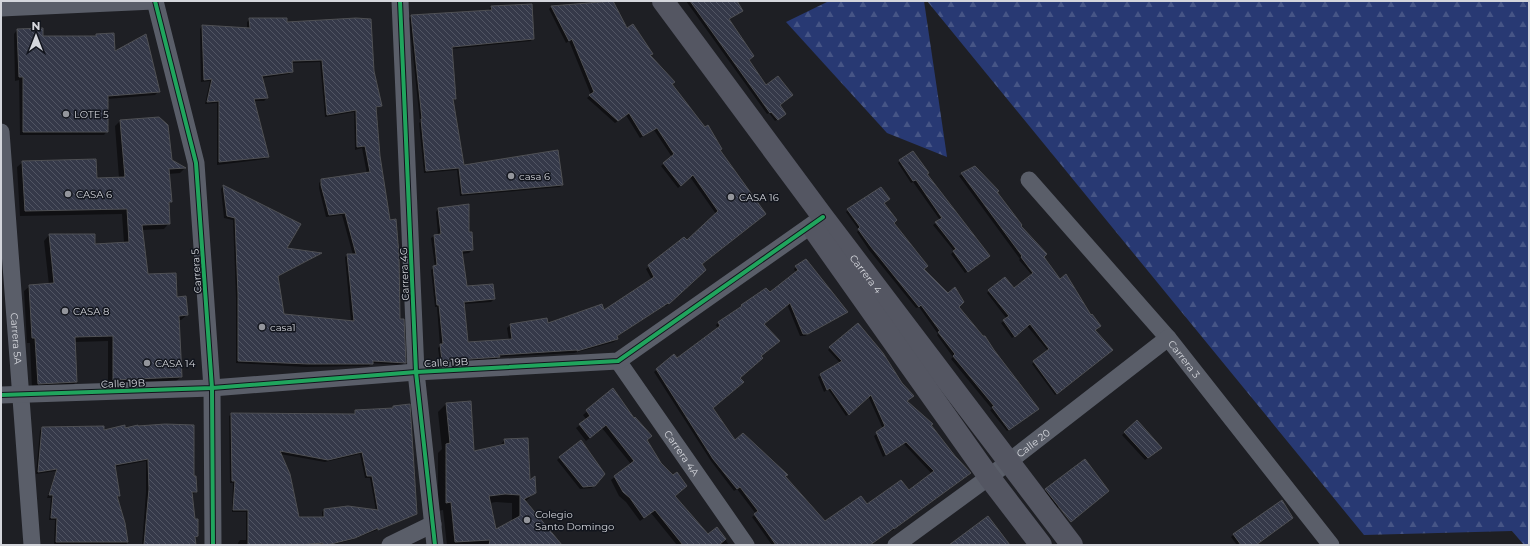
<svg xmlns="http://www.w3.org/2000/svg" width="1530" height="546" viewBox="0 0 1530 546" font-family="Montserrat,sans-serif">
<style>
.forest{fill:url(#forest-firs)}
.shadow{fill:#0007;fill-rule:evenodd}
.building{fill:url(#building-back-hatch);stroke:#4f5054;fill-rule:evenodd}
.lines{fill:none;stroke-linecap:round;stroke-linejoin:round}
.minor{stroke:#5a5e69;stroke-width:17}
.secondary{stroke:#545662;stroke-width:22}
.cycleway-casing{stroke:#12151d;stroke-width:6}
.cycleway{stroke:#20a55d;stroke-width:4}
.poi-dot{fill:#94969c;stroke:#12151d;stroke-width:1.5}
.labels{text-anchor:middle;stroke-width:3;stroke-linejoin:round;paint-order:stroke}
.poi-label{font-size:10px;fill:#d4d6dc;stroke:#12151d;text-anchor:start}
.street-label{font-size:10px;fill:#d4d6dc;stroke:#12151d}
</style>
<defs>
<pattern id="forest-firs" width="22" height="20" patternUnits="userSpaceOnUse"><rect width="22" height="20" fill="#283973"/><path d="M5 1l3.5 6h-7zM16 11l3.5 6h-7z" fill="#465586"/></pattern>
<pattern id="building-back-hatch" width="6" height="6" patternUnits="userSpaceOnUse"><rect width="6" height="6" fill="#353949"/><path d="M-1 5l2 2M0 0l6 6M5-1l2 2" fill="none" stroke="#515563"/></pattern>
</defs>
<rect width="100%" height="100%" fill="#1e1f24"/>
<!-- forest -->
<g class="forest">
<polygon points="829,1 924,1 947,157 887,133 786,22"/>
<polygon points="927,1 1529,1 1529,545 1524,545 1512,531 1364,535"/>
</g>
<!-- shadow -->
<g class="shadow">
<polygon points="686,1 736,1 741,11 728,20 748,60 779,105 783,116 775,121 769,113 767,114"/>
<polygon points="492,7 533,38 531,41 451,49 455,99 453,102 463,166 562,185 560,187 460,196 457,170 424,173 419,123 420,122 409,18 411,16 490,11 489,9"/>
<polygon points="551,7 626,29 652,54 650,56 765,214 701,265 704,270 666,306 665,305 616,337 617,339 614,342 574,353 498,357 496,360 440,363 438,348 440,346 437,307 435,307 431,270 435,267 431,238 434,236 438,235 436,212 438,209 468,233 471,233 472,250 469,253 461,254 466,287 494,299 491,302 464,304 467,343 509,340 507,328 510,325 548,324 604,311 652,280 646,269 684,238 687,242 716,214 690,177 678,188 661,166 672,157 654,130 640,138 626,115 615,123 587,98 591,95 569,41 566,43 549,9"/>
<polygon points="250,19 286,23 373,71 381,105 375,109 379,157 405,362 402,365 372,363 369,366 305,367 236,363 236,297 233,220 224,218 221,189 223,186 300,224 286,249 320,254 277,277 283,315 351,321 345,257 348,255 353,255 342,215 326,217 319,188 319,183 322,180 367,174 362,148 355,150 354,112 325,117 320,62 291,63 292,72 289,74 262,78 267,98 264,101 254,101 268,157 265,159 217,165 217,103 205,104 210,81 201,82 200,29 202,26 247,29 247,22"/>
<polygon points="17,30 42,37 95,37 96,35 159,91 155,95 107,99 107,131 104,135 20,135 19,80 15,81 14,34"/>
<polygon points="120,121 171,161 185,168 180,173 168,174 171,202 168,205 169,223 164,229 142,230 147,276 176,298 187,315 181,320 178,320 181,377 175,382 108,385 108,341 74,342 76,382 70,388 32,389 30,343 27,343 24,291 30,286 49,285 44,241 49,235 94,245 124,243 122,214 20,216 17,167 23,162 96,179 119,178 115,126"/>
<polygon points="900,161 926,174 986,258 965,273 951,254 954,251 933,225 940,220 913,182 911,183 898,163"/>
<polygon points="975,167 996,192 1109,352 1055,395 1032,364 1048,351 1027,326 1012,338 1001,323 1007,319 987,293 989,291 1014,289 1032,275 1019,260 1020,259 959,176"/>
<polygon points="883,204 893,223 923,269 957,307 993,350 1036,411 1007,431 990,410 992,409 951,359 953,357 937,335 938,334 919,307 916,308 869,250 857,232 859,230 846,212 848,210"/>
<polygon points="796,267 846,312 805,336 800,336 787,304 763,324 760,356 711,408 735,441 784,476 825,522 867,506 909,491 932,474 903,443 883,457 874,436 883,429 868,396 846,416 828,389 824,392 818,377 840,363 828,350 830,348 906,401 930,425 967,475 892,531 891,530 870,545 772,545 752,517 756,514 737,489 734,491 711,461 654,372 673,356 676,360 718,328 716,325 718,323 766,289 770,293 796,273 794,269"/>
<polygon points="613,390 633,420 651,436 647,440 674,496 708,535 717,528 729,545 677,545 651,513 640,521 626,502 619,496 611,480 631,464 602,428 586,441 576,428 587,420 583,415"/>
<path d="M470 402 473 453 498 447 505 440 535 492 525 502 560 545H447L443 510 438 511V453L442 449 438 412 446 404ZM496 502 512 503V522L496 531 490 503Z"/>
<path d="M392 409 416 514 413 516 351 540 331 545H238V543L240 540H246V512H232L233 483H230L229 416 232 414 353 415 356 411ZM280 454 325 462 360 454 365 478H370L376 511 324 510 322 512V518H299Z"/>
<polygon points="1137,422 1158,450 1145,460 1122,435"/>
<polygon points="42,428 103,431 124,429 193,477 196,492 193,494 191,494 197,536 194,539 195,545 142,545 146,492 146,461 114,467 119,496 117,498 124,524 127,545 55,545 54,544 55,520 49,520 51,498 47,498 56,471 36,474 40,431"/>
<polygon points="580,441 594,485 592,488 580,489 557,460"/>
<polygon points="1,444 2,467 1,468"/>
<polygon points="1081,489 1056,509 1044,492 1046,490"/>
<polygon points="1234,534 1255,545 1237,545 1231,537"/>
</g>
<!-- building -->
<g class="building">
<polygon points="613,1 627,28 633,24 653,54 650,55 675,82 672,84 705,127 708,125 722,149 720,150 766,214 702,264 706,270 669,304 668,303 617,336 618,339 577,351 577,350 499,355 500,357 442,361 440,344 443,344 439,305 437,305 433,266 437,265 434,235 441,234 438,208 469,204 469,232 472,232 473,250 462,251 467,286 493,284 495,299 464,302 468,342 512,339 510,324 547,318 548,323 602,304 604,310 654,277 648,265 684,237 687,240 718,211 693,175 681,186 663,163 674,154 657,128 643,136 629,113 618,121 589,95 594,92 572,39 569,41 551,6"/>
<polygon points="690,1 737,1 743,11 729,19 754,56 749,60 766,85 778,76 793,95 780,105 786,114 778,120 771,112 770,113"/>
<polygon points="532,4 534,39 452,47 456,99 453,99 464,165 558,150 563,185 462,194 459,168 426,171 421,119 422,119 411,15 492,10 491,6"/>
<polygon points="249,18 287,18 287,22 356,18 371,19 374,71 382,106 376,107 380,156 390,220 396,219 399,255 400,319 404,319 406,363 373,361 373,364 308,364 238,361 238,294 235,218 227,216 223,185 301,224 287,248 322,253 278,276 284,314 354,321 347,254 356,254 345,213 329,215 321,185 321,179 370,172 365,146 357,147 356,110 327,115 322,60 292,61 293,72 262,76 268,98 254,99 269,157 219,162 219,101 207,102 212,79 204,80 202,25 250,28"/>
<polygon points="43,28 43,36 96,36 96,34 114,33 115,51 146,34 160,92 108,96 108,132 23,132 23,77 19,77 17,29"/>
<polygon points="159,117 168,125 172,160 186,168 169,169 172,202 169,202 170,224 142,225 148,274 176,273 177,297 186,296 188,315 179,316 182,377 113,380 113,336 75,337 77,382 38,384 35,338 32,338 29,285 54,283 49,234 95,234 95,244 129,242 127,209 25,211 22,161 96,159 97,178 125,177 120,120"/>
<polygon points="913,151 929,173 927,174 990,256 968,272 953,251 956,249 935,222 942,218 916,180 913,181 899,160"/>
<polygon points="975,166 999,191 997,192 1022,225 1021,226 1047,254 1044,257 1060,279 1066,274 1091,315 1092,314 1101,326 1095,330 1113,350 1057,394 1033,361 1049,349 1030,324 1015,337 1003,320 1009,316 988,290 1005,277 1014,288 1033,273 1021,257 1022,256 961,173"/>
<polygon points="881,187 890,199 884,203 897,220 894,223 928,266 924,269 948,293 955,287 964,302 959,307 983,336 985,336 994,350 1039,409 1009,430 992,407 994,406 953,356 955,354 938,332 940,331 921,305 919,307 871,247 858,229 860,227 847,209"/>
<polygon points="806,259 848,312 808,334 803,334 790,303 764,324 780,341 761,356 763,358 740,378 744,382 713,408 735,440 743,433 788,475 785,476 825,521 861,496 867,504 901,480 909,490 934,471 906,442 886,455 876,432 885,426 871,395 849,415 830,388 827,390 820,374 842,361 829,347 858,323 883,353 902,383 914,396 907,401 933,424 931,425 955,456 971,473 894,529 894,528 870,545 776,545 754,514 758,511 740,487 737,489 713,459 656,369 674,354 677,358 720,326 718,322 742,306 741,305 766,288 770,292 798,270 795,266"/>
<polygon points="613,388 634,418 635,417 652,436 647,440 661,463 673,475 677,472 687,486 675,496 708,534 717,527 726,539 719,545 683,545 655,510 644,518 630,498 623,492 614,476 634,461 606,425 590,438 579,424 590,416 586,410"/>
<path d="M471 401 474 451 505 444 504 439 528 438 530 480 535 476 536 493 524 499 562 545H489L490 540 455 542 451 502 446 503V444L450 443 446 403ZM505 494 520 495V516L496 529 489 496Z"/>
<path d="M410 404 417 514 378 530V528L355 538 327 545H323V543L298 545H248V510H233L235 481H232L231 413 355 414V410L393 408V406ZM280 451 328 460 362 452 367 476H372L378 510 348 506 324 509V517H299L290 474Z"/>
<polygon points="1137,420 1162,448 1148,458 1124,432"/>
<polygon points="165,424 194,425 194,476 196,476 197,492 192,492 195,519 198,519 198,536 195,537 196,545 144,545 149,489 148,459 115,465 120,496 117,496 125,523 128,542 56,542 57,518 51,518 53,495 49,495 57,469 38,472 42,427 104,426 104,430 125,425 125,428 138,425 138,426"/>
<polygon points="581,440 605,474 595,486 583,487 559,457"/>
<polygon points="1085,459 1109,491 1071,522 1045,489"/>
<polygon points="1282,500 1293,518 1256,545 1241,545 1233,534"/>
<polygon points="988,516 1010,545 949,545"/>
</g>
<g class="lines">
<!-- minor -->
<g class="minor">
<polyline points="155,1 196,163 212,388 213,545"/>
<polyline points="400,1 416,372 435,545"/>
<polyline points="1,8 154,1"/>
<path id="s1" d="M1 132 32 545"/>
<path id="s2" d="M1029 180 1168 338 1331 545"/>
<path id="s3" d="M618 361 746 545"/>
<polyline points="1,395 212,388 416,372 618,361 823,217"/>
<polyline points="390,545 433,524"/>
<path id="s4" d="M896 545 989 477 1168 338"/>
</g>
<!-- secondary -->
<g class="secondary">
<path id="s5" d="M663 1 823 217 1072 545"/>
<polyline points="815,231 989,477 1041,545"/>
</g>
<!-- cycleway casing -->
<g class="cycleway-casing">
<g id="cycleway">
<polyline points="155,1 196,163 212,388 213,545"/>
<polyline points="400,1 416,372 435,545"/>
<polyline points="1,395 212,388 416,372 618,361 823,217"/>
</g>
</g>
<!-- cycleway -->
<use href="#cycleway" class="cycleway"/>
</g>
<!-- markers -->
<g class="poi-dot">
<circle cx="66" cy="114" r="4"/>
<circle cx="511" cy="176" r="4"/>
<circle cx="68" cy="194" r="4"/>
<circle cx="731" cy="197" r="4"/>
<circle cx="65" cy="311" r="4"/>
<circle cx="262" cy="327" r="4"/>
<circle cx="147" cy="363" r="4"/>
<circle cx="527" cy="520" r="4"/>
</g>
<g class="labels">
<!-- poi labels -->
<g class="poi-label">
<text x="74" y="118">LOTE 5</text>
<text x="519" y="180">casa 6</text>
<text x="76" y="198">CASA 6</text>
<text x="739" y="201">CASA 16</text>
<text x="73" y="315">CASA 8</text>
<text x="270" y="331">casa1</text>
<text x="155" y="367">CASA 14</text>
<text x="535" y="518">Colegio<tspan x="535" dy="12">Santo Domingo</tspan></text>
</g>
<!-- street labels -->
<g class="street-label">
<text transform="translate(196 271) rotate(-94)" y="4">Carrera 5</text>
<text transform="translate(404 274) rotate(-92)" y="4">Carrera 4G</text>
<text dy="4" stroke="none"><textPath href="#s5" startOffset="340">Carrera 4</textPath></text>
<text dy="4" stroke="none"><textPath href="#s1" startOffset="207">Carrera 5A</textPath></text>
<text dy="4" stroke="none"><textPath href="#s2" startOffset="237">Carrera 3</textPath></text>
<text transform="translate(446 362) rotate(-3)" y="4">Calle 19B</text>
<text transform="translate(123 383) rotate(-2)" y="4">Calle 19B</text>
<text dy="4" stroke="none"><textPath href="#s4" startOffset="171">Calle 20</textPath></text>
<text dy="4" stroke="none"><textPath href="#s3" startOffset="112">Carrera 4A</textPath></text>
</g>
</g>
<!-- border -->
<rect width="1530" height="546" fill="none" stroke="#d4d6dc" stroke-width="4"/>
<!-- north arrow -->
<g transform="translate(36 36)" stroke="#12151d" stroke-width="3" paint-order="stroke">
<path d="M0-3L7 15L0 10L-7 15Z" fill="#d4d6dc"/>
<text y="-6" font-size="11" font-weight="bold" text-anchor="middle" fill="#d4d6dc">N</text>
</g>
</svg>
